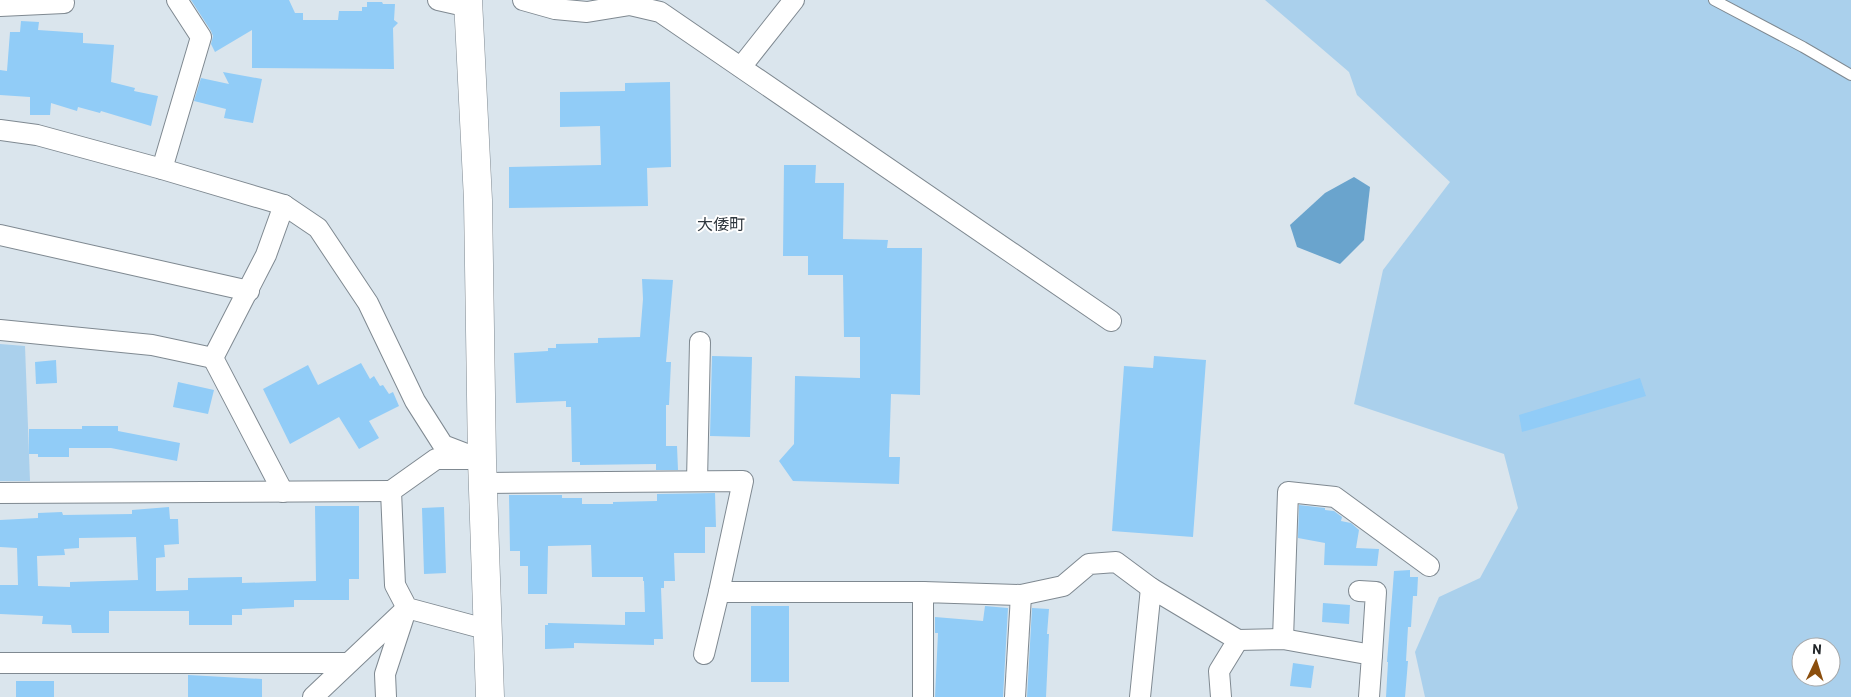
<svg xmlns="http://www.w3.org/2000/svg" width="1851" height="697" viewBox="0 0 1851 697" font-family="Barlow,'Noto Sans JP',sans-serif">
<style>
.green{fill:#aad0ec;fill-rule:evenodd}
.water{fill:#6aa4cd}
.building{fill:#91ccf7;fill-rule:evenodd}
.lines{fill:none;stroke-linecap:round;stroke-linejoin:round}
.lane-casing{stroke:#7f8991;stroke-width:12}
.street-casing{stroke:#7f8991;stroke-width:22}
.secondary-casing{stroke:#7f8991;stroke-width:29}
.lane{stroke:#fff;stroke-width:10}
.street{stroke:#fff;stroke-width:20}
.secondary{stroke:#fff;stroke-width:28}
.labels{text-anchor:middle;stroke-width:4;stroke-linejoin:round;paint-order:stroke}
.neighbourhood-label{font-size:16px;fill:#30383f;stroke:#fff}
</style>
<rect width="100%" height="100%" fill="#dae5ed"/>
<!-- green -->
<g class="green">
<path d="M1265 0H1851V697H1425L1415 652 1439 597 1480 578 1518 508 1504 454 1354 404 1383 270 1450 182 1357 95 1349 72ZM1801 647H1831V677H1801Z"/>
<polygon points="0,344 25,346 30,481 0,481"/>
</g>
<!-- water -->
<polygon class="water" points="1354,177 1370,187 1364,240 1340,264 1297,247 1290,225 1325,193"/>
<!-- building -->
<g class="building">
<polygon points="191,0 289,0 295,13 303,13 303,20 338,20 339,11 362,11 362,7 367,7 367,2 382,2 383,4 395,4 394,20 398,23 393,28 394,69 252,68 252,30 215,52 211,44 213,36 211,31"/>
<polygon points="21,21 39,22 38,30 83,33 83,43 114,45 111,82 135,88 134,91 158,96 151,126 101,111 100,113 78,107 77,111 51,103 50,115 30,115 30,97 0,95 0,70 7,71 10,32 20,32"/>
<polygon points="223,72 262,79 253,123 224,118 226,109 194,101 201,78 229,84"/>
<polygon points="670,82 671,167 647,168 648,206 509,208 509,167 601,165 600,126 560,127 560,92 625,91 625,83"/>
<polygon points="784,165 816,165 815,183 844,183 843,239 888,240 887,248 922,248 920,395 891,394 889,457 900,457 899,484 793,481 779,461 794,444 795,376 860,378 860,337 844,337 843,275 808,275 808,256 783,256"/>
<polygon points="642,279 673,280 666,362 671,362 669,405 666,405 666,446 677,446 678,470 656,470 656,464 580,465 580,462 572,462 571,407 566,407 566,401 516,403 514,353 548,351 548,348 556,348 556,344 598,343 598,338 640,337 643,299"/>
<polygon points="712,356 752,357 750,437 710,436"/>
<polygon points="1154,356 1206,360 1193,537 1112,531 1124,366 1153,368"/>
<polygon points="56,360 57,383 36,384 35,362"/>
<polygon points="361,363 370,379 374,376 380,386 383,385 389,394 393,392 399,406 369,421 379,438 359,449 339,417 290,444 263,389 308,365 318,385"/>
<polygon points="1640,378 1646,396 1522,432 1519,415"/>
<polygon points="178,382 214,390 208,414 173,407"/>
<polygon points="82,426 118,426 118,431 180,443 177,461 111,448 69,448 69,457 38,457 38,454 29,454 29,429 82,429"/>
<polygon points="715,493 716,527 705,527 705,553 674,553 675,581 664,581 664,588 661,588 663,639 654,639 654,645 574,643 574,648 545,649 545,625 548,625 548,623 625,625 625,612 645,612 644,581 643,581 643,577 592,577 591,545 548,546 547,594 528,594 528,566 520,566 520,551 510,551 509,495 562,495 562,498 582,498 582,504 613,504 613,502 657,501 657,494"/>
<polygon points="1299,505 1325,508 1325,510 1334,511 1342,517 1341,521 1351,523 1359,530 1356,548 1379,549 1377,566 1324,565 1325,543 1298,538"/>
<path d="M315 506H359V579H349V600H294V607L242 609V615H232V625H189V611H109V633H72L71 625 42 624 43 616 0 614V585H18L17 548 0 547V520L38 518V513L62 512 63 515 132 514V510L169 507 170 519H178L179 544 164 545 165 557 156 558V591L188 590V578L242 577V583L316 581ZM136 537 138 580 70 582V587L38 586 37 556 65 555 64 549 79 548V538Z"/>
<polygon points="444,507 446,573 424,574 422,508"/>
<polygon points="1410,570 1410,577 1418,577 1417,596 1413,596 1411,627 1408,627 1406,661 1408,661 1405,697 1386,697 1388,662 1387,662 1394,571"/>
<polygon points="1323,603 1350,605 1349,624 1322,622"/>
<rect x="751" y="606" width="38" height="76"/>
<polygon points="985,606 1008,608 1003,697 935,697 938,633 935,633 935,617 983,621"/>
<polygon points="1032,608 1049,609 1047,634 1049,634 1046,697 1027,697"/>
<polygon points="1293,663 1314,666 1311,688 1290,686"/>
<polygon points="188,675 262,679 262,697 188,697"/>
<rect x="16" y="681" width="38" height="16"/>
</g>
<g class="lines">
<!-- lane casing -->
<g class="lane-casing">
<polyline id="lane" points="1714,0 1803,47 1851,75"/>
</g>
<!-- street casing -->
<g class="street-casing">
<g id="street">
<polyline points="438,0 469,7"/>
<polyline points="523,0 555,9 587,12 630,5 660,12 1111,321"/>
<polyline points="0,6 64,3"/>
<polyline points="741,67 794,0"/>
<polyline points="0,130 37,135 162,169 284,205 318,228 368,303 415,401 443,445 482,460"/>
<polyline points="162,169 201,37 177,0"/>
<polyline points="0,235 249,291"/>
<polyline points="0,330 152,345 213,358 266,255 284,205"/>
<polyline points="213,358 283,492"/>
<polyline points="468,459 436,459 391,491 395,585 407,608 489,630"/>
<polyline points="697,481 700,342"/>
<polyline points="483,483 743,481 719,592 923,592"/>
<polyline points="0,493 391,491"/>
<polyline points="1359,591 1376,592 1372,655"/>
<polyline points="1283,639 1288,492 1335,497 1429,566"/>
<polyline points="1238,640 1283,639 1372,655 1369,697"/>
<polyline points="704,654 719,592"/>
<polyline points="0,663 348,663"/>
<polyline points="313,697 407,608"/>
<polyline points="386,697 385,674 406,610"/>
<polyline points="923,697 923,592 1021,595 1063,586 1089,564 1116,562 1151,588"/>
<polyline points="1015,697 1021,595"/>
<polyline points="1140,697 1151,588 1238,640 1219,671 1221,697"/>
</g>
</g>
<!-- secondary casing -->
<g class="secondary-casing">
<polyline id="secondary" points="468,0 478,200 482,460 490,697"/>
</g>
<!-- lane -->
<use href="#lane" class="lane"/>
<!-- street -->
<use href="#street" class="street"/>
<!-- secondary -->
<use href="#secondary" class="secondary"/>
</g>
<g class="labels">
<!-- neighbourhood labels -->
<g class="neighbourhood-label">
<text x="721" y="230">大倭町</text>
</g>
</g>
<!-- north arrow -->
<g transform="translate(1816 662) rotate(4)"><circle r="24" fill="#ffffff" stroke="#a7a8a9"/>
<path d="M0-4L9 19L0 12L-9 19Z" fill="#8b4e0d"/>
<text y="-8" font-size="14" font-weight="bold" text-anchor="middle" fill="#222629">N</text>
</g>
</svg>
